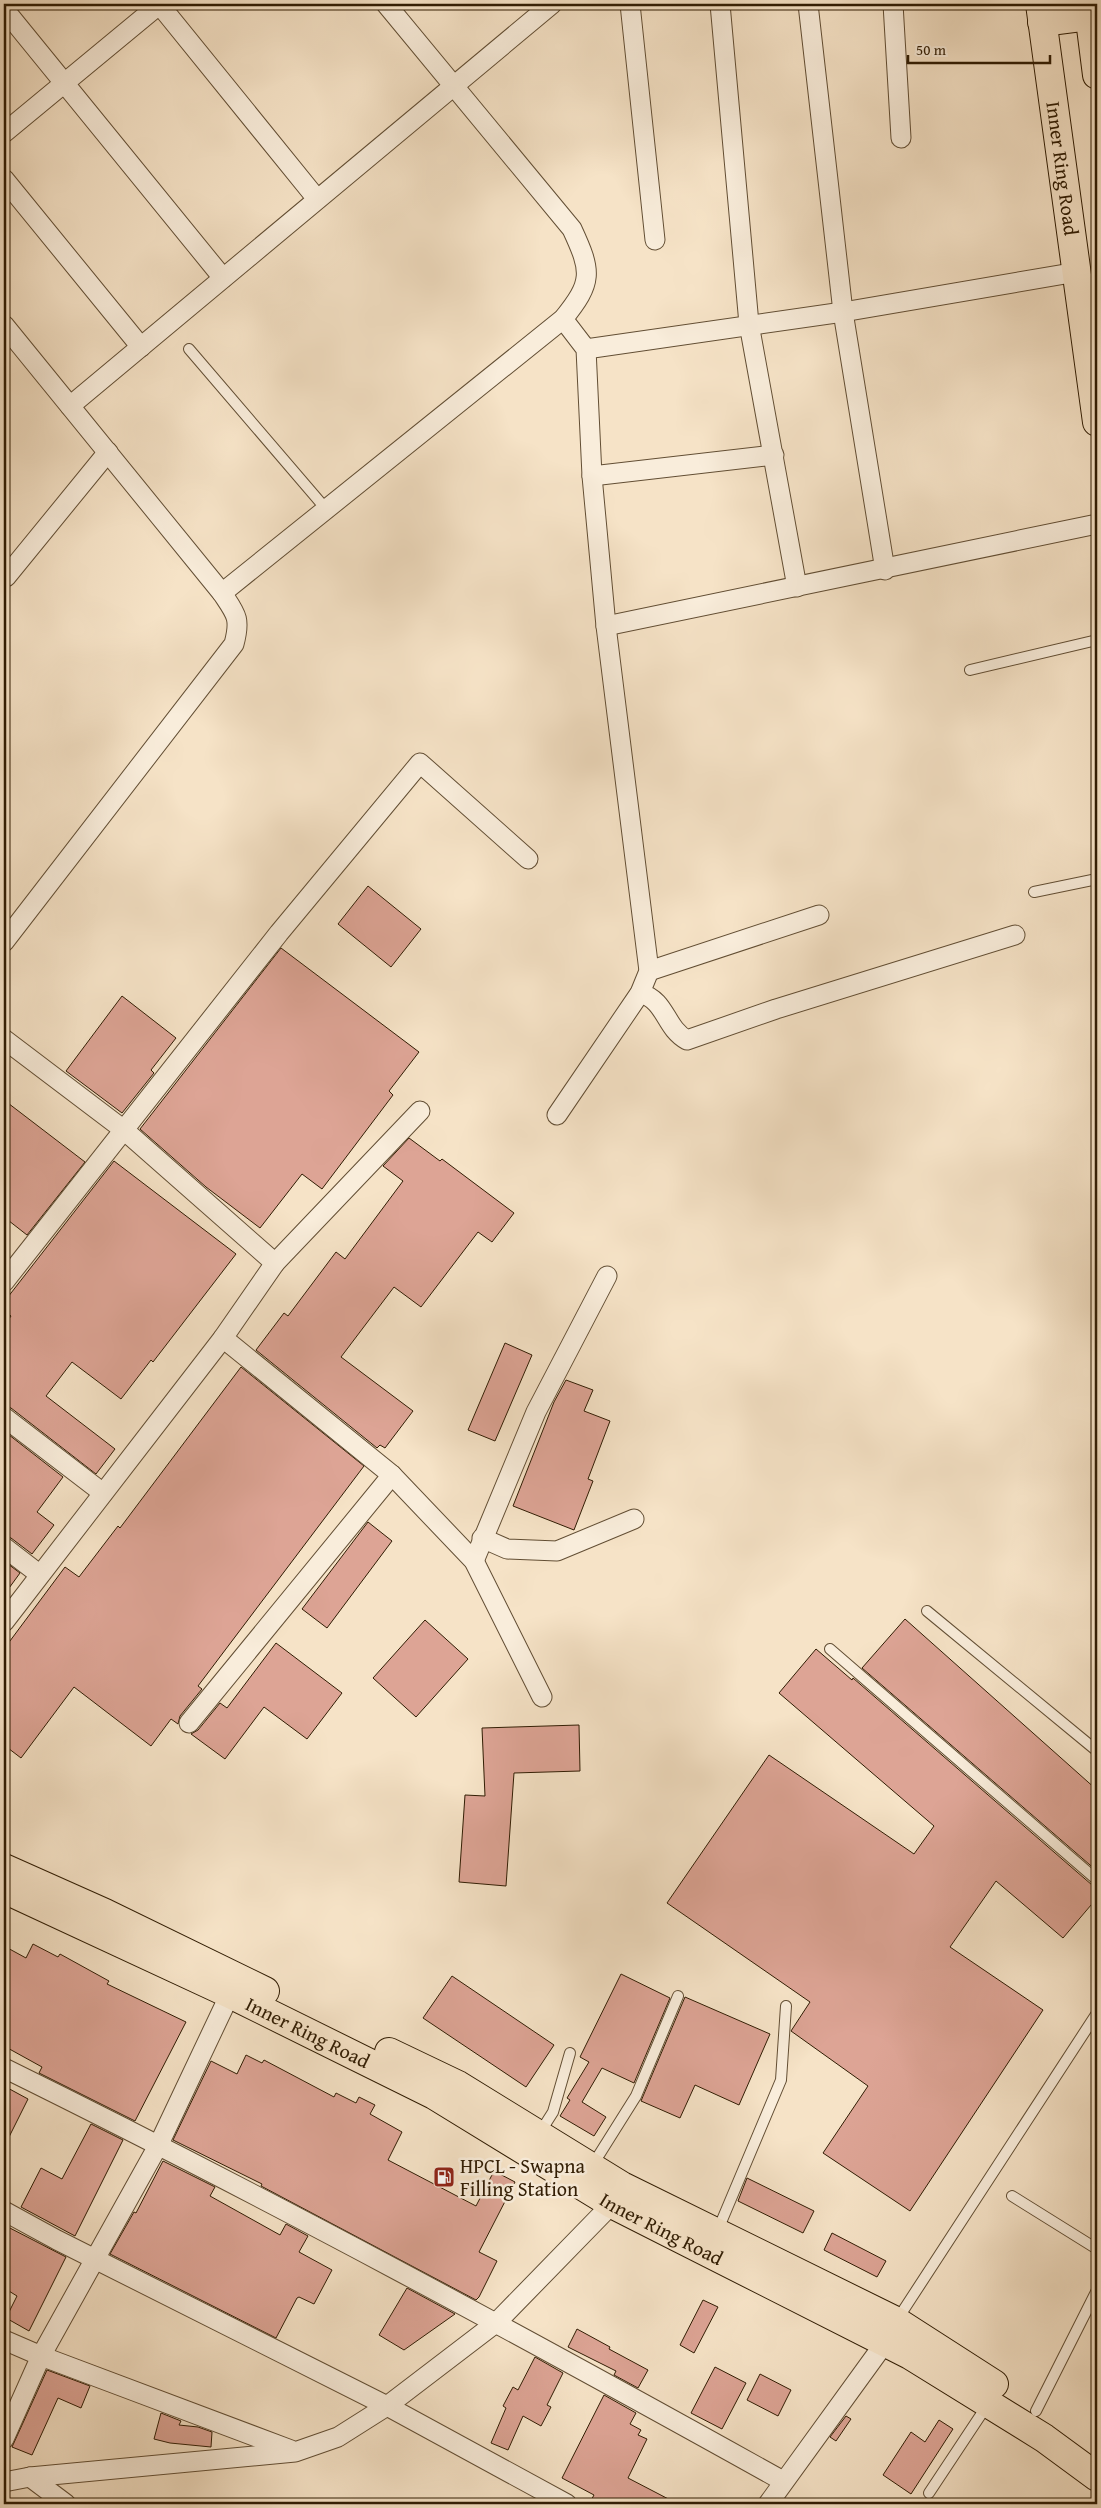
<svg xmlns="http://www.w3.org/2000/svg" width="1101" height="2508" viewBox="0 0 1101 2508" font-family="'Gentium Book Plus',serif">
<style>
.building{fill:#dda495;stroke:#301c03}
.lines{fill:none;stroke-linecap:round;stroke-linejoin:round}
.service-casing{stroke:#624e34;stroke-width:12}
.minor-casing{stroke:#624e34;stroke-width:21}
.primary-casing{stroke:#301c03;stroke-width:30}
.trunk-casing{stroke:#301c03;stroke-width:30}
.service{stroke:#f9eddb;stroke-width:10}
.minor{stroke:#f9eddb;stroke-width:19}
.primary{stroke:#f6e3c7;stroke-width:28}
.trunk{stroke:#f6e3c7;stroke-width:28}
.labels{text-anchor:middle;stroke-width:5;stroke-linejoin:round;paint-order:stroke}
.street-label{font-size:20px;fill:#301c03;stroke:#f9eddb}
.poi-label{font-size:20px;fill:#301c03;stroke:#f9eddb;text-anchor:start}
</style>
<rect width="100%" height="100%" fill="#f6e3c7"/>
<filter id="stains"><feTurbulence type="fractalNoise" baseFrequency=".004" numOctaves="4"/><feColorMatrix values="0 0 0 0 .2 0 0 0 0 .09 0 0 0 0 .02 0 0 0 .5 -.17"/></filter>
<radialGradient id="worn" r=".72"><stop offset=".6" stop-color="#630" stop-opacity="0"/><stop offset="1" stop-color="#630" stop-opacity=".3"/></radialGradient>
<!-- building -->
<g class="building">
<polygon points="368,886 421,929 391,967 338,924"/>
<polygon points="281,948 419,1052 389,1091 393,1095 322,1189 302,1174 260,1228 206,1187 140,1129"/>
<polygon points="122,996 176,1038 151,1070 154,1073 122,1113 66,1071"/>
<polygon points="4,1100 85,1162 27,1235 4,1217"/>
<polygon points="409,1138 440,1161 442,1159 514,1213 492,1242 478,1232 421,1307 394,1287 341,1357 413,1411 385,1448 380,1445 377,1448 256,1350 284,1313 288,1316 336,1252 345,1259 403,1181 383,1166"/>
<polygon points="114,1161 236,1254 153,1362 151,1360 121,1399 72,1362 46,1396 115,1449 96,1474 11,1408 4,1406 4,1326 11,1316 4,1310 4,1302"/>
<polygon points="505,1343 532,1355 495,1441 468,1430"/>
<polygon points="241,1367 364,1466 198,1686 202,1689 180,1716 178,1724 171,1719 151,1746 74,1687 21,1758 4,1745 4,1649 65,1567 79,1577 118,1526 120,1528"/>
<polygon points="566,1380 593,1390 584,1411 610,1421 588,1479 593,1481 574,1530 513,1506 554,1402"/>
<polygon points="4,1431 63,1477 37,1512 54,1525 32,1554 11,1538 4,1536"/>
<polygon points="368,1522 392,1541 327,1628 302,1609"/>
<polygon points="4,1561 20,1573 4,1595"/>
<polygon points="905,1619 1097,1790 1097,1871 862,1668"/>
<polygon points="425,1620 468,1659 416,1717 373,1678"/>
<polygon points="276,1643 342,1693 307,1739 264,1707 225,1759 191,1734 198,1730 220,1703 227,1708"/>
<polygon points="816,1649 852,1680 853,1678 1092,1885 1097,1887 1097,1898 1063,1938 996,1881 950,1947 1043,2010 910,2211 823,2153 868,2086 791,2031 810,2002 667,1903 769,1755 914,1854 934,1826 779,1693"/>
<polygon points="579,1725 580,1771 514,1773 506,1886 459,1882 465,1795 485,1796 482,1728"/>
<polygon points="33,1944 58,1957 60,1954 109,1981 107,1984 186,2022 135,2121 39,2073 42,2067 4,2046 4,1946 26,1958"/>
<polygon points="621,1974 670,1998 634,2083 602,2068 582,2102 606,2117 594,2136 560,2116 570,2100 567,2098 589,2062 580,2057"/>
<polygon points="452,1976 554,2045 526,2087 423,2018"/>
<polygon points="685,1997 770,2034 739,2105 695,2085 680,2118 641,2101"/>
<polygon points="246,2055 262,2063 264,2060 334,2097 336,2093 356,2103 359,2097 375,2105 370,2114 402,2132 388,2160 476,2206 494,2171 515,2182 479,2252 497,2261 479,2297 476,2300 261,2186 262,2184 173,2140 211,2061 237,2074"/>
<polygon points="4,2086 28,2099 4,2147"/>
<polygon points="91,2124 123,2140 75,2236 21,2207 41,2168 62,2179"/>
<polygon points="163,2161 215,2187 210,2196 280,2235 286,2224 308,2236 299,2252 332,2270 314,2304 299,2297 297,2298 276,2338 110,2254 134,2212 136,2213"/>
<polygon points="747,2178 814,2211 803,2233 738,2201"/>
<polygon points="4,2225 66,2257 29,2331 6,2318 17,2296 4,2288"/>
<polygon points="832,2233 886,2261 877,2277 824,2250"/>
<polygon points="407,2288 455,2314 404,2350 379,2335"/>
<polygon points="703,2300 718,2307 694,2353 680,2345"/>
<polygon points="577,2329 610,2347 609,2349 648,2370 638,2388 614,2375 616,2371 568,2347"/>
<polygon points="535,2357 563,2373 547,2405 551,2407 541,2426 523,2416 508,2450 491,2443 506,2408 503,2406 513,2387 518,2390"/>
<polygon points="715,2367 746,2383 722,2429 691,2413"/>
<polygon points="47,2370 90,2386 81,2408 58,2398 32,2455 12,2447"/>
<polygon points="760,2374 791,2390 778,2416 747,2400"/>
<polygon points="604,2395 636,2413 630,2424 641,2430 638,2435 647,2439 628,2478 678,2504 589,2504 594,2495 562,2478"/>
<polygon points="161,2413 181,2421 179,2425 198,2427 212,2432 211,2447 170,2443 154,2439"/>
<polygon points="846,2416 851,2419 836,2441 830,2437"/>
<polygon points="939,2420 953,2429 911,2494 883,2475 911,2432 925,2442"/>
</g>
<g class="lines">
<!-- service casing -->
<g class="service-casing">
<g id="service">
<polyline points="189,349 326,509"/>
<polyline points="970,670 1097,640"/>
<polyline points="1034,892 1097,879"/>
<polyline points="927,1611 1097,1751"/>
<polyline points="830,1649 1097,1880"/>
<polyline points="539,2134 553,2112 570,2053"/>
<polyline points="592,2166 636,2096 678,1996"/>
<polyline points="1012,2196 1097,2249"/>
<polyline points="717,2232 781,2080 786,2006"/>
<polyline points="897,2320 1097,2013"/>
<polyline points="1036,2411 1097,2290"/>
<polyline points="929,2493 988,2404"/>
</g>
</g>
<!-- minor casing -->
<g class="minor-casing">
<g id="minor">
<polyline points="159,4 317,199"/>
<polyline points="630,4 655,240"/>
<polyline points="720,4 749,324 797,587"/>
<polyline points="808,4 843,312 885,570"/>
<polyline points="893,4 901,138"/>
<polyline points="4,9 223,278"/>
<polyline points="4,133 160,4"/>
<polyline points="4,179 141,347"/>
<path d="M4 325 222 593C236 614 241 618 234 644L4 942"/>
<polyline points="586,349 843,312 1077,272"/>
<polyline points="70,406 552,4"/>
<polyline points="592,476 774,455"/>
<polyline points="6,577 108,452"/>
<path d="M222 593 563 319C593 282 592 272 572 229L386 4"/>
<polyline points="606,626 1097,524"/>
<polyline points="649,971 819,915"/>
<path d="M640 993C667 1001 664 1027 687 1040L776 1009 1015 935"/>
<polyline points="4,1039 124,1130 275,1263"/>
<polyline points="557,1115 640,993 649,971 606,626 592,476 586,349 563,319"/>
<polyline points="4,1282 279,933 420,763 528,859"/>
<polyline points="223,1338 392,1475 474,1561 542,1697"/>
<polyline points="4,1417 103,1493"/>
<polyline points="482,1538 507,1549 557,1551 634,1519"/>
<polyline points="4,1547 39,1574"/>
<polyline points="474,1561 536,1412 607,1276"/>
<polyline points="4,1622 223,1338 275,1263 420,1111"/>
<polyline points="189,1723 392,1475"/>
<path d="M4 2068C268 2198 526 2338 783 2481"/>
<polyline points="4,2211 57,2240 387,2406 567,2504"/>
<polyline points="4,2340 41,2356 291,2450"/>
<polyline points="4,2439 41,2356 159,2144 230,1994"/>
<polyline points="30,2477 66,2504"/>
<polyline points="4,2482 30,2477 295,2452 338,2437 387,2406 497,2322 612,2204 618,2194"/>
<polyline points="768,2504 884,2344"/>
</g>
</g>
<!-- primary casing -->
<g class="primary-casing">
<g id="primary">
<polyline points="4,1868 105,1913 265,1991"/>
<path id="s1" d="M4 1889 230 1994 434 2095 612 2204 910 2355 1044 2438 1097 2477"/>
<polyline points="389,2052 458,2085 622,2186 896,2321 994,2384"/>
</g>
</g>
<!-- trunk casing -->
<g class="trunk-casing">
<g id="trunk">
<path id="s2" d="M1040 4 1097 422"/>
<polyline points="1088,4 1097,75"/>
<polyline points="1042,22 1089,16"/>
</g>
</g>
<!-- service -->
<use href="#service" class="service"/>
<!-- minor -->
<use href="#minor" class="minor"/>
<!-- primary -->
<use href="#primary" class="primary"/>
<!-- trunk -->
<use href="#trunk" class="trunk"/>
</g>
<!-- icons -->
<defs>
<g id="fuel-square" transform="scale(1.125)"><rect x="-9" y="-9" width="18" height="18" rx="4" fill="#8f2418" stroke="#f9eddb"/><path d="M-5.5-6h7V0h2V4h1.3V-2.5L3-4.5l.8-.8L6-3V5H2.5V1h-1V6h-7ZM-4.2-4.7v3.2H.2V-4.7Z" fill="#fff"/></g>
</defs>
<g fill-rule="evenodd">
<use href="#fuel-square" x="444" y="2177"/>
</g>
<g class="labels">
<!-- street labels -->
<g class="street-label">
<text dy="7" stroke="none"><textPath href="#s2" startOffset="166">Inner Ring Road</textPath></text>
<text dy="7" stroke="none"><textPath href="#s1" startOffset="336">Inner Ring Road</textPath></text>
<text dy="7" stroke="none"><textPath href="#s1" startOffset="741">Inner Ring Road</textPath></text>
</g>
<!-- poi labels -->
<g class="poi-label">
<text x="460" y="2173">HPCL - Swapna<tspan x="460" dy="23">Filling Station</tspan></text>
</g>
</g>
<!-- margin -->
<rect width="1101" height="2508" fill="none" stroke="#f6e3c7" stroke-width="20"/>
<rect x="5" y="5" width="1091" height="2498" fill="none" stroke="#301c03" stroke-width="2.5"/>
<rect x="10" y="10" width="1081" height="2488" fill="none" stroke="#301c03"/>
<!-- scale -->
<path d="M908 55v8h142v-8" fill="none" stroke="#301c03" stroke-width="2.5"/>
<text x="916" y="55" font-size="15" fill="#301c03" stroke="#f9eddb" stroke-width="4" paint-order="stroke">50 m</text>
<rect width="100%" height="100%" filter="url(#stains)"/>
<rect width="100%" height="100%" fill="url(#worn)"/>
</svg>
